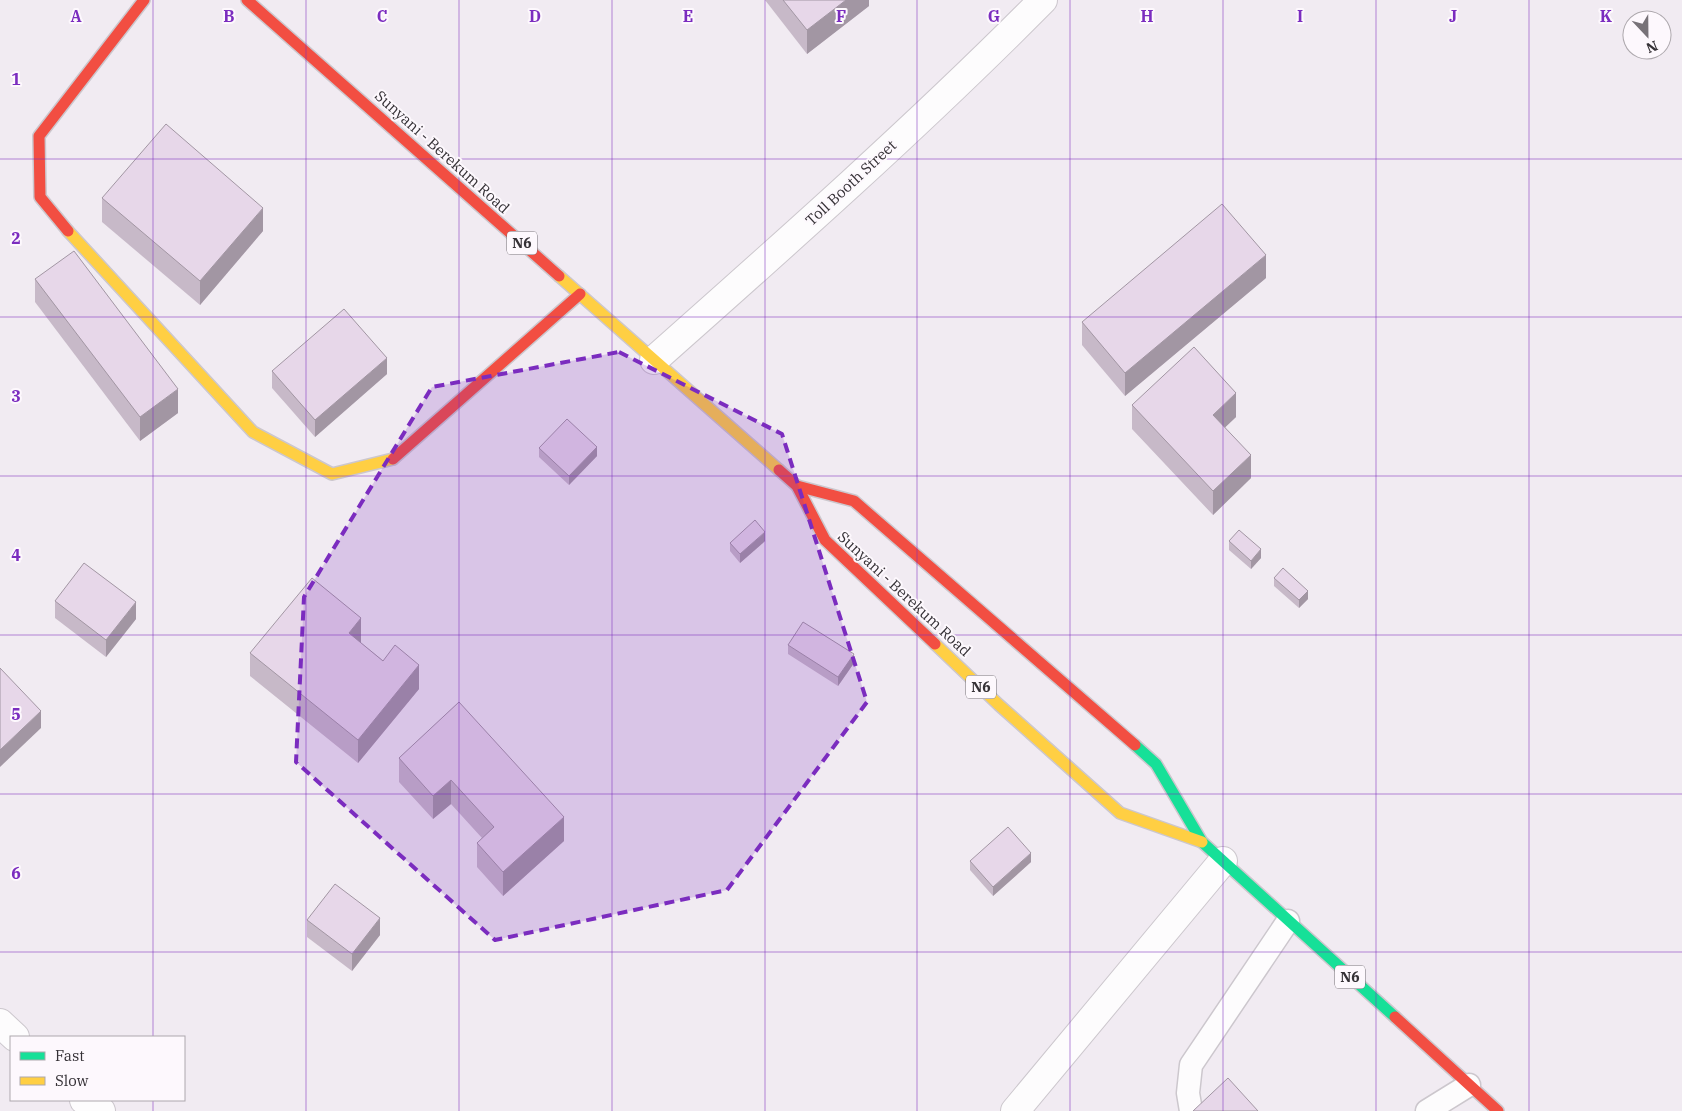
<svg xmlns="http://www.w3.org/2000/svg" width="1682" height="1111" viewBox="0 0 1682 1111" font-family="'IBM Plex Serif',serif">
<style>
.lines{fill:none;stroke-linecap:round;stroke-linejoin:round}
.lane-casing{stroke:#ccc7cd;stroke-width:25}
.street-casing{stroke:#ccc7cd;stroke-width:30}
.fast-casing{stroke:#ccc7cd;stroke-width:14}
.slow-casing{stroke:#ccc7cd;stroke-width:14}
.jam-casing{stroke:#ccc7cd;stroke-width:14}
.lane{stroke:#fdfcfd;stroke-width:22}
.street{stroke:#fdfcfd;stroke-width:28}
.fast{stroke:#16e098;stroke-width:11}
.slow{stroke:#ffcf43;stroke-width:11}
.jam{stroke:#f24e42;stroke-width:11}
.wall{fill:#c7b9c8}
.shaded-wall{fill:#a296a3}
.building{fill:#e7d7e9;stroke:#a296a3}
.marked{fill:#7b2cbf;fill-opacity:0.2;stroke:#7b2cbf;stroke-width:4;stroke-dasharray:10 6;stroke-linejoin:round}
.grid{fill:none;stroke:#7b2cbf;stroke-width:1;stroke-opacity:0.55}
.labels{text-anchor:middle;stroke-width:4;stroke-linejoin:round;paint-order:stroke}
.shield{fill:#fdf8fd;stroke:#716d72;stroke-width:1}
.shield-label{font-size:14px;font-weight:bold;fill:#353136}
.street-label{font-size:15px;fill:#353136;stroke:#fdf8fd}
.grid-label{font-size:16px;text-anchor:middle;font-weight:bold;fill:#7b2cbf;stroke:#fdf8fd;stroke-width:4;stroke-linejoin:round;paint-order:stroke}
</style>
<rect width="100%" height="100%" fill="#f1ebf2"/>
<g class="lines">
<!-- lane casing -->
<g class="lane-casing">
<g id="lane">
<polyline points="1191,1111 1188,1093 1191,1065 1288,921"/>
<polyline points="1427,1111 1469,1085"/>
</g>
</g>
<!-- street casing -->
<g class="street-casing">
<g id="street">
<path d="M654 360C786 243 919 125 1043 0"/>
<polyline points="0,1023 15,1037"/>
<polyline points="84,1100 101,1111"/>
<polyline points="1015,1111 1223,861"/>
</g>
</g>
<!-- fast casing -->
<g class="fast-casing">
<polyline id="fast" points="1135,745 1156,764 1202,842 1395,1017"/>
</g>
<!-- slow casing -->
<g class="slow-casing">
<g id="slow">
<polyline points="68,231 253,432 332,474 393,459"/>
<polyline points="559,276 779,470"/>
<polyline points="935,644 999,705 1120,813 1202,842"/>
</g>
</g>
<!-- jam casing -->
<g class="jam-casing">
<g id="jam">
<polyline points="247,0 559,276"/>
<polyline points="68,231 40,197 39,136 144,0"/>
<polyline points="393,459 580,294"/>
<polyline points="779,470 797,486 825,540 935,644"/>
<polyline points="797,486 854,501 1135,745"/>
<polyline points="1395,1017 1498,1111"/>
</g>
</g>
<!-- lane -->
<use href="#lane" class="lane"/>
<!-- street -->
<use href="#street" class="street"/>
<!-- fast -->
<use href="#fast" class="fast"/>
<!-- slow -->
<use href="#slow" class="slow"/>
<!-- jam -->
<use href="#jam" class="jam"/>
</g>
<!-- wall -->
<g class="wall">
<polygon points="765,0 869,0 869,6 807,54"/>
<polygon points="102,198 263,231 200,305 102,222"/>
<polygon points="1266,278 1125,396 1082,345 1082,322"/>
<polygon points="35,279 178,413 140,441 35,302"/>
<polygon points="272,371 387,374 315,437 272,388"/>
<polygon points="1132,405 1236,417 1225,427 1251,478 1213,515 1132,429"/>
<polygon points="539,448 597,456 569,485 539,457"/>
<polygon points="765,541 740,563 730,551 730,543"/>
<polygon points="1229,541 1261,558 1251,569 1229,550"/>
<polygon points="1274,578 1308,599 1299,608 1274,586"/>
<polygon points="55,601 136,619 106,657 55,618"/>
<polygon points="361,642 361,643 419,689 358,763 250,676 250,653"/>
<polygon points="788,645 854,663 838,686 788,654"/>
<polygon points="459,702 564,841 503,896 477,867 477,843 482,838 451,804 433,819 399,782 399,758"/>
<polygon points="970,861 1031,862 993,896 970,870"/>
<polygon points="307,920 380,935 352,971 307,937"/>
</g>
<!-- shaded-wall -->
<g class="shaded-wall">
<polygon points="846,0 869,0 869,6 807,54 807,30"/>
<polygon points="263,208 263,231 200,305 200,281"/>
<polygon points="1266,255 1266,278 1125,396 1125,373"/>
<polygon points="387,358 387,374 315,437 315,420"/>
<polygon points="178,389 178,413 140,441 140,417"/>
<polygon points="1236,393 1236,417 1213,439 1213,415"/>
<polygon points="597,447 597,456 569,485 569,476"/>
<polygon points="1251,455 1251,478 1213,515 1213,491"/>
<polygon points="765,532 765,541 740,563 740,554"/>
<polygon points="1261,549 1261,558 1251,569 1251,561"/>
<polygon points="1308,591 1308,599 1299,608 1299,600"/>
<polygon points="136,602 136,619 106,657 106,640"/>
<polygon points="361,618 361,642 349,657 349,633"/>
<polygon points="854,654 854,663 838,686 838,677"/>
<polygon points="419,665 419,689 358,763 358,740"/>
<polygon points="41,711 41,728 0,767 0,750"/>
<polygon points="451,780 451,804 433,819 433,796"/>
<polygon points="564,817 564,841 503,896 503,872"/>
<polygon points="1031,853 1031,862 993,896 993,887"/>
<polygon points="380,918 380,935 352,971 352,954"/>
</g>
<!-- building -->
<g class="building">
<polygon points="783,0 846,0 807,30"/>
<polygon points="166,124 263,208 200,281 102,198"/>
<polygon points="1222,204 1266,255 1125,373 1082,322"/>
<polygon points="74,251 178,389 140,417 35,279"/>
<polygon points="344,309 387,358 315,420 272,371"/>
<polygon points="1194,347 1236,393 1213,415 1251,455 1213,491 1132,405"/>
<polygon points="567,419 597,447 569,476 539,448"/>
<polygon points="755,520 765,532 740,554 730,543"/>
<polygon points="1239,530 1261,549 1251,561 1229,541"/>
<polygon points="84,563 136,602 106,640 55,601"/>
<polygon points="1283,568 1308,591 1299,600 1274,578"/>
<polygon points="312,578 361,618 349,633 383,661 395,645 419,665 358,740 250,653"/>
<polygon points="803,622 854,654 838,677 788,645"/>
<polygon points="0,668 41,711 0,750"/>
<polygon points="459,702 564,817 503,872 477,843 494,827 451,780 433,796 399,758"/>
<polygon points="1008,827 1031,853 993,887 970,861"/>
<polygon points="335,884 380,918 352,954 307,920"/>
<polygon points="1228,1078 1258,1111 1193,1111"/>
</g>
<!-- marked area -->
<path class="marked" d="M619 352 782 434 867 702 727 890 495 940 296 762 304 597 432 387Z"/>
<!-- grid -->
<path class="grid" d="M153 0V1037M306 0V1111M459 0V1111M612 0V1111M765 0V1111M917 0V1111M1070 0V1111M1223 0V1111M1376 0V1111M1529 0V1111M0 159H1682M0 317H1682M0 476H1682M0 635H1682M0 794H1682M0 952H1682M153 1100V1111"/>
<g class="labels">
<!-- shield labels -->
<g class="shield">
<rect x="507" y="231.5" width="30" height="23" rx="4"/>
<rect x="966" y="675.5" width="30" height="23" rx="4"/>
<rect x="1335" y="965.5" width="30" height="23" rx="4"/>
</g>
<g class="shield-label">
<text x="522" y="248">N6</text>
<text x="981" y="692">N6</text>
<text x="1350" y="982">N6</text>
</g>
<!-- street labels -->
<g class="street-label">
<text transform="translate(442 152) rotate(42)" y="5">Sunyani - Berekum Road</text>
<text transform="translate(851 183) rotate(-43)" y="5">Toll Booth Street</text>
<text transform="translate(904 594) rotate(43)" y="5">Sunyani - Berekum Road</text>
</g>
</g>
<g class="grid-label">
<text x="76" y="22">A</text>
<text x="229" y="22">B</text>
<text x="382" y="22">C</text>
<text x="535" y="22">D</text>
<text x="688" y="22">E</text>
<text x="841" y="22">F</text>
<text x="994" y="22">G</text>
<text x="1147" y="22">H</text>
<text x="1300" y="22">I</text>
<text x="1453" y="22">J</text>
<text x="1606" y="22">K</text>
<text x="16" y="85">1</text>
<text x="16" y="244">2</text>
<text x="16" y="402">3</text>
<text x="16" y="561">4</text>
<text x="16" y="720">5</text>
<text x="16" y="879">6</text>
</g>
<!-- legend -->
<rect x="10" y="1036" width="175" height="65" fill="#fdf8fd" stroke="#ada8ad"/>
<rect x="20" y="1052" width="25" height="8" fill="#16e098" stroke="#ada8ad"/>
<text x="55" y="1061" font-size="15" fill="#353136">Fast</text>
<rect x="20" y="1077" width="25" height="8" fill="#ffcf43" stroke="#ada8ad"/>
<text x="55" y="1086" font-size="15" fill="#353136">Slow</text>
<!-- north arrow -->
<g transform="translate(1647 35) rotate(158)"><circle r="24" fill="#fdf8fd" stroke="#ada8ad"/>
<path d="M0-4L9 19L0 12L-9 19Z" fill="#777278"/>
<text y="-8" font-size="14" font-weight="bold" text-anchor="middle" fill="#353136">N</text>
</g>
</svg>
